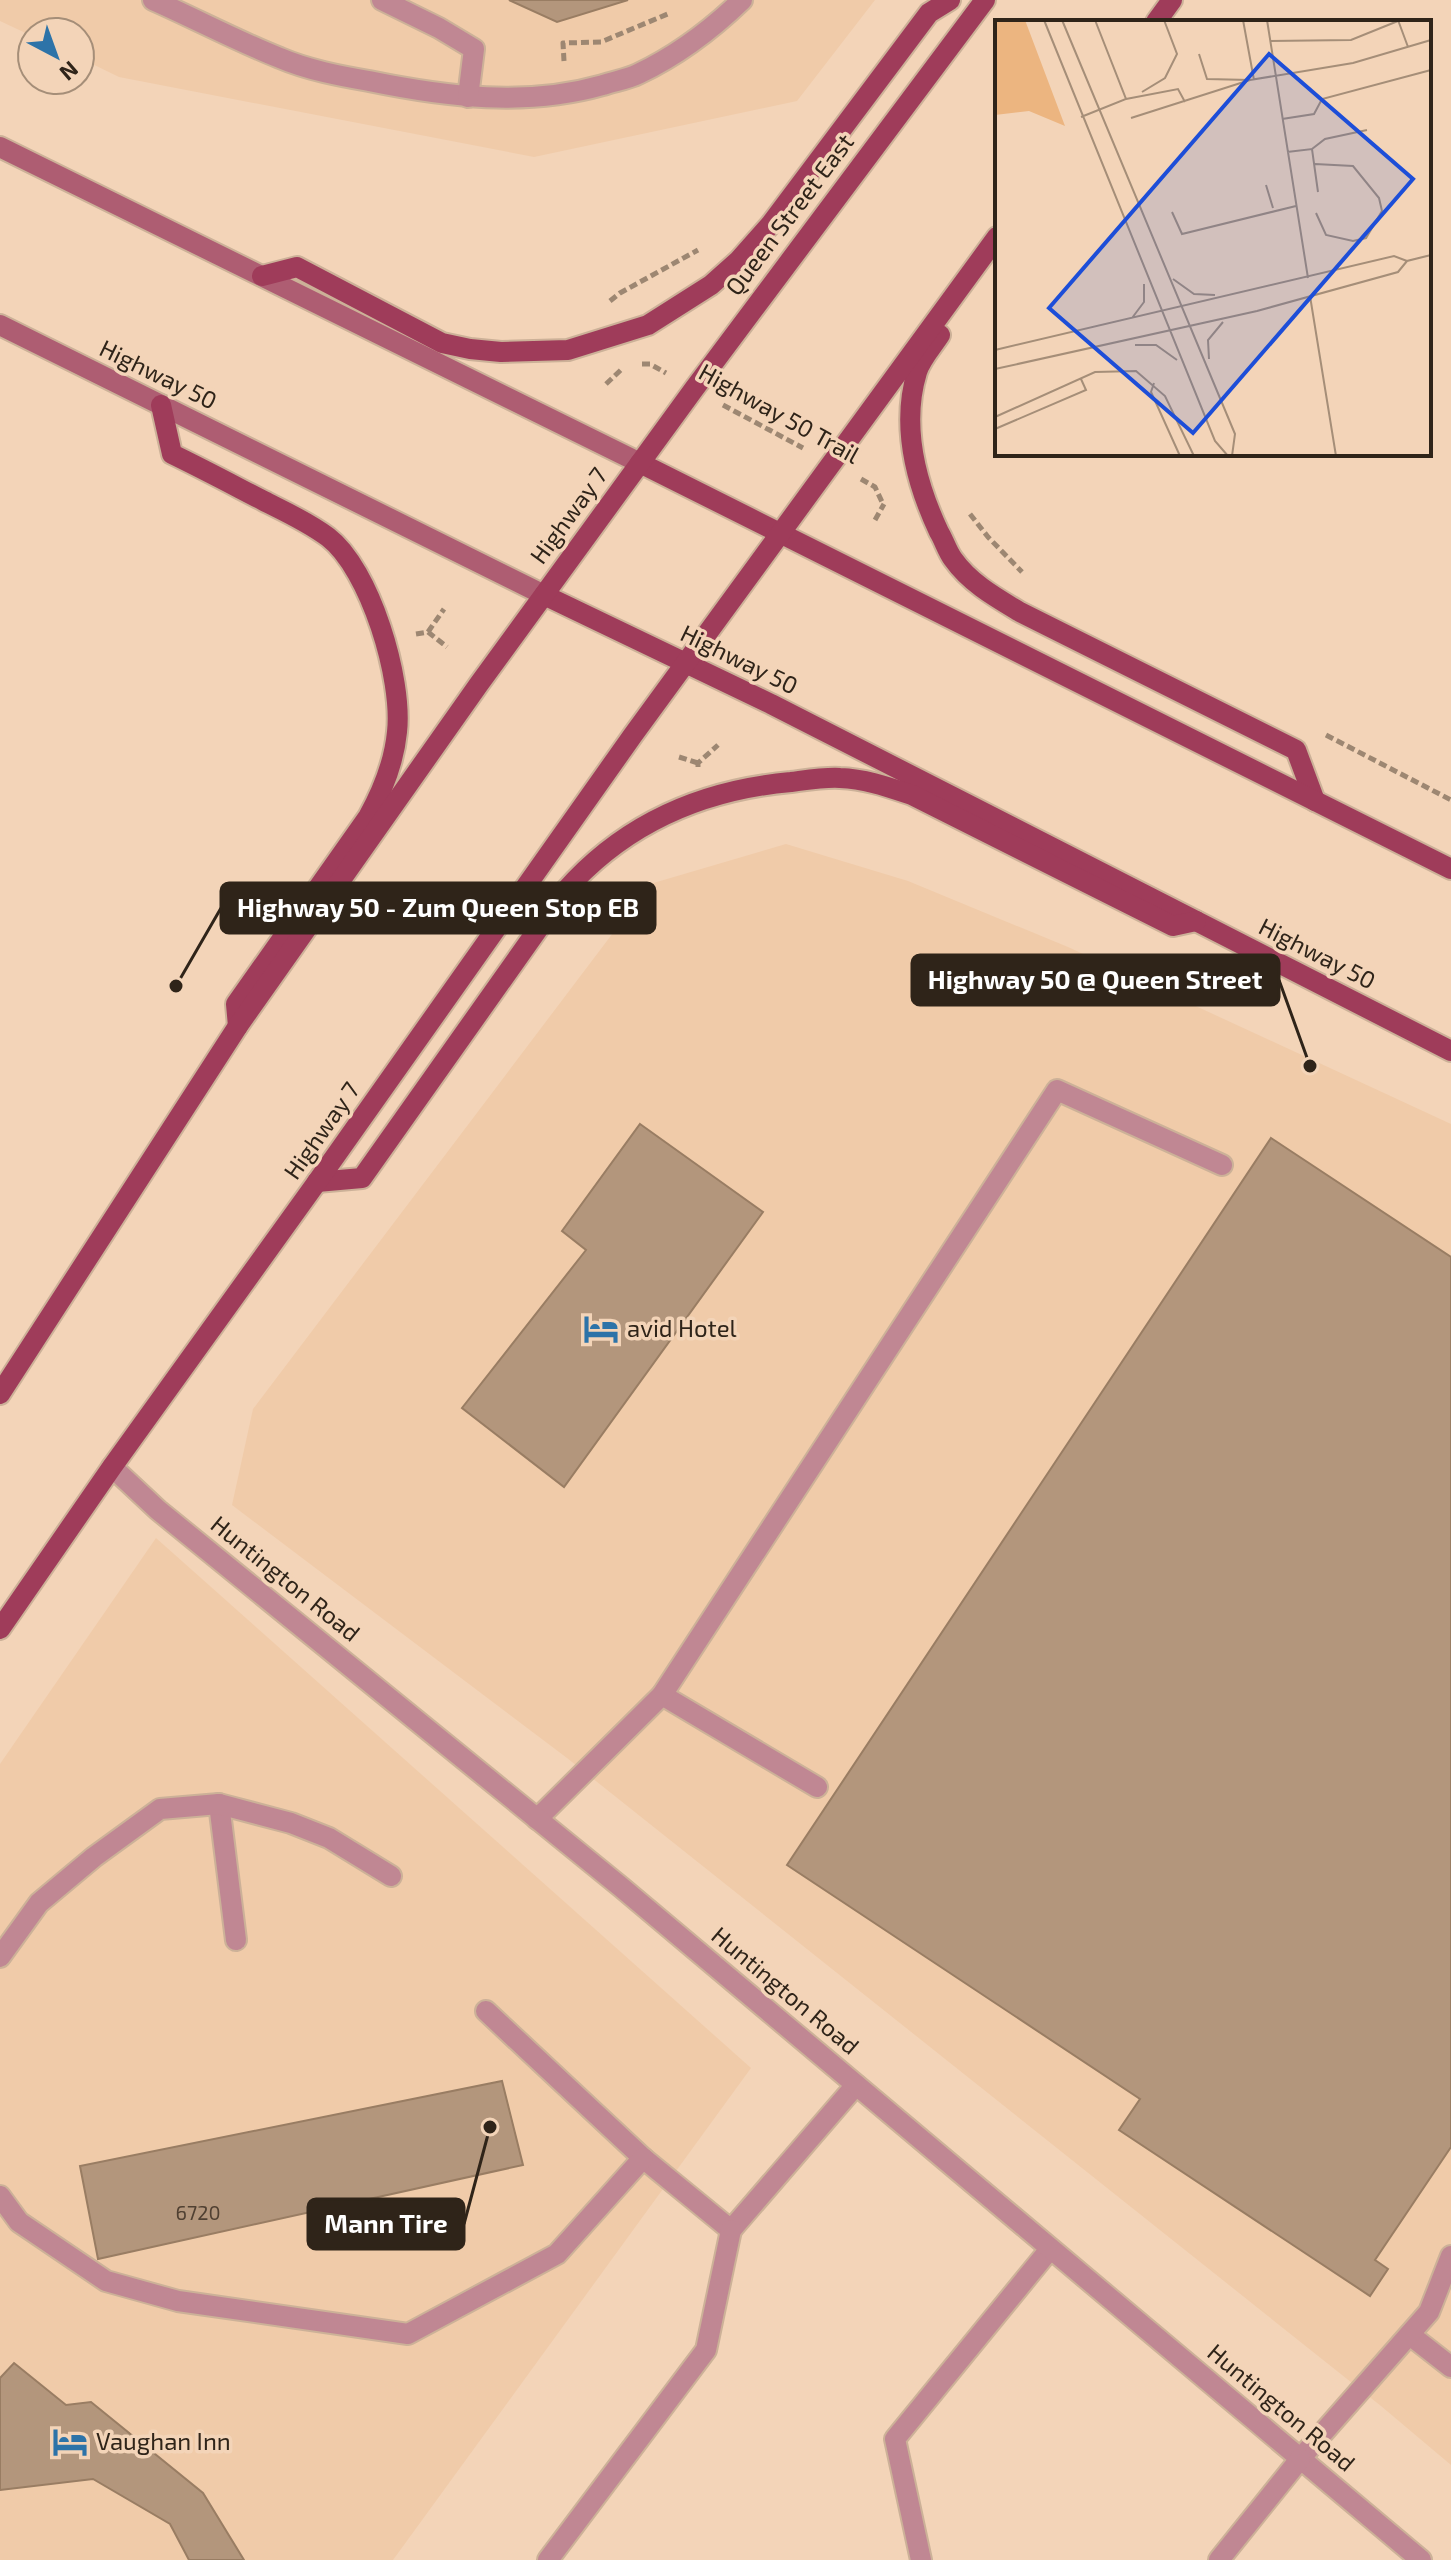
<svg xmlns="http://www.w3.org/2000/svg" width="1451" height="2560" viewBox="0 0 1451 2560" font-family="'Exo 2',sans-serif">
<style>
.built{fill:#f0cba9}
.building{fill:#b3967c;stroke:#997d63;stroke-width:2}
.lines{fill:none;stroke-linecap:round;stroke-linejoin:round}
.service-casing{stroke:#ccb198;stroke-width:24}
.minor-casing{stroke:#ccb198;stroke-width:24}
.secondary-casing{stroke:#ccb198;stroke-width:24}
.primary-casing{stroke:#ccb198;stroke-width:24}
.path{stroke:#9d8772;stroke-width:5;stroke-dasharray:8 4;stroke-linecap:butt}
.service{stroke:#c08793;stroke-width:20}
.minor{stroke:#c08793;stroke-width:20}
.secondary{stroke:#ae5d72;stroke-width:20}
.primary{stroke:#9f3c5a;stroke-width:20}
.labels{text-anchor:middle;stroke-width:7;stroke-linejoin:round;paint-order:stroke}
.number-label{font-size:20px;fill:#504032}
.street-label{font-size:24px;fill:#2f2419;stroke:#f3d4b8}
.poi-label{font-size:24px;fill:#2f2419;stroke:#f3d4b8;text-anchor:start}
.inset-road{fill:none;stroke:#a58e78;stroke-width:2}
.view{fill:#1d4ed8;fill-opacity:0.15;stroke:#1d4ed8;stroke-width:4}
.inset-edge{fill:none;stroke:#2f2419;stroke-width:4}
.leader{fill:none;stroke:#2f2419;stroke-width:3}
.callout-dot{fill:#2f2419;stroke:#f3d4b8;stroke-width:3}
.callout{fill:#2f2419;stroke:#2f2419;stroke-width:3}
.callout-label{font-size:26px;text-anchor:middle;font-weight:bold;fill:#fff}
</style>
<rect width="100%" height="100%" fill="#f3d4b8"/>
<!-- built -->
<g class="built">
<polygon points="0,0 875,0 797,101 534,157 119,77 80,58 80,32 32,32 32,36 0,21"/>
<polygon points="786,844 908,881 1068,947 1451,1124 1451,2465 1381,2406 567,1758 232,1505 253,1409 650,884"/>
<polygon points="156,1538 751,2068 393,2560 0,2560 0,1764"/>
</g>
<!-- building -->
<g class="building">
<polygon points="509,0 628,0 557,22"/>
<polygon points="640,1124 763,1212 564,1487 462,1408 586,1250 562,1231"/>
<polygon points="1271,1138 1451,1257 1451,2147 1375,2260 1388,2269 1370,2296 1119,2130 1140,2099 787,1865"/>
<polygon points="502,2081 523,2165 98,2259 80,2166"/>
<polygon points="14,2363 66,2405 91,2402 203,2493 244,2560 189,2560 170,2524 93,2479 0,2490 0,2378"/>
</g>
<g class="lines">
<!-- service casing -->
<g class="service-casing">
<g id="service">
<path d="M153 0C196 19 237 41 280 58 308 70 340 76 369 81 447 97 526 107 603 85 615 81 628 79 638 74 676 56 712 29 742 0"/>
<polyline points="382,0 439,28 474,49 468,97"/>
<polyline points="662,1695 817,1787"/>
<polyline points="219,1804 236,1940"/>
<polyline points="537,1819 662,1695 1057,1090 1222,1165"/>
<polyline points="0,1957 39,1903 94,1857 160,1809 219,1804 291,1823 329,1838 391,1876"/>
<polyline points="486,2011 643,2158 731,2230 856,2085"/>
<polyline points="0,2196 19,2222 106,2281 178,2301 408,2334 557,2254 643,2158"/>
<polyline points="1410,2335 1451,2367"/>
<polyline points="1300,2459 1429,2312 1451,2256"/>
<polyline points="548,2560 706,2350 731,2230"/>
<polyline points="921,2560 895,2439 1050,2249"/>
</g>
</g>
<!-- minor casing -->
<g class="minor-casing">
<g id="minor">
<polyline points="112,1467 158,1510 621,1887 1421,2560"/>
<polyline points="1219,2560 1300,2459"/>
</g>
</g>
<!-- secondary casing -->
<g class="secondary-casing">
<g id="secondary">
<polyline points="0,147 640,463"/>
<polyline points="0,325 544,595"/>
</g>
</g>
<!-- primary casing -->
<g class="primary-casing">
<g id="primary">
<polyline points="1156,22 1172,0"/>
<polyline points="262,276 297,267 442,343 470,349 501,352 568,350 648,325 711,285 739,260 770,225 929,13 950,0"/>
<path d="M940 335C933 346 921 359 917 372 901 425 916 483 939 532 944 540 947 551 953 559 970 583 995 597 1020 612L1296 750 1315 801"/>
<path d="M161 405 172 454C203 469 233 485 264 501 286 512 308 522 328 537 370 569 403 679 397 732 394 763 383 790 368 817L236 1004 238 1026"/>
<polyline points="640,463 1451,869"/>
<polyline points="544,595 771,704 1451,1051"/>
<path d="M317 1182 362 1178 565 891C625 823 701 790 791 782 807 780 825 777 840 778 866 779 888 787 912 795L1173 926 1196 921"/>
<polyline points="0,1394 238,1026 479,684 694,389 985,0"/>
<polyline points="0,1629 112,1467 317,1182 633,735 997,237"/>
</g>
</g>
<!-- path -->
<g class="path">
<polyline points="564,61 563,43 601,42 670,13"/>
<polyline points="610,301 620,293 698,250"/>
<polyline points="642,364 650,364 666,373"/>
<polyline points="606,384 623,368"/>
<polyline points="723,405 803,448"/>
<polyline points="861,479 875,487 883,504"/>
<polyline points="970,514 988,537 1022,572"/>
<polyline points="875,520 884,504"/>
<polyline points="428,632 444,609"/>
<polyline points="416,634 428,632 447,647"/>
<polyline points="1326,735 1451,800"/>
<polyline points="679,757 698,763"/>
<polyline points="698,767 698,763 718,745"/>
</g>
<!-- service -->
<use href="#service" class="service"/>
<!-- minor -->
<use href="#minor" class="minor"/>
<!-- secondary -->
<use href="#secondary" class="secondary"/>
<!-- primary -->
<use href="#primary" class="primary"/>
</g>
<!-- icons -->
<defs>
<g id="hotel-bare" transform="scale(2.76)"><path d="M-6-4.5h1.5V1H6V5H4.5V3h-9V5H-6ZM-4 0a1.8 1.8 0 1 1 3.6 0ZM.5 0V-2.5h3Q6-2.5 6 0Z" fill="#2d73a8" stroke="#f3d4b8" stroke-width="2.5" paint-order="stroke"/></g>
</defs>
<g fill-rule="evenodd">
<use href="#hotel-bare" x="601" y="1329"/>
<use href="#hotel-bare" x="70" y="2442"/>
</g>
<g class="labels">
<!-- number labels -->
<g class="number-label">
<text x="198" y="2220">6720</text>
</g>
<!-- street labels -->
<g class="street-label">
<text transform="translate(790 215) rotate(-53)" y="8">Queen Street East</text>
<text transform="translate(158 375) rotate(26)" y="8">Highway 50</text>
<text transform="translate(779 414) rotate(29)" y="8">Highway 50 Trail</text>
<text transform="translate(569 516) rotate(-54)" y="8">Highway 7</text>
<text transform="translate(739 660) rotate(26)" y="8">Highway 50</text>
<text transform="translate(1317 954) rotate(27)" y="8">Highway 50</text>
<text transform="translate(322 1131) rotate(-55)" y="8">Highway 7</text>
<text transform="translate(285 1579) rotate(39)" y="8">Huntington Road</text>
<text transform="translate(785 1991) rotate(40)" y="8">Huntington Road</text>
<text transform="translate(1281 2408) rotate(40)" y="8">Huntington Road</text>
</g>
<!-- poi labels -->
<g class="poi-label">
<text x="627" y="1337">avid Hotel</text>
<text x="96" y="2450">Vaughan Inn</text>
</g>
</g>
<!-- overview -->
<g transform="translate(995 20)">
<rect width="436" height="436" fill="#f3d4b8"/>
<path d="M0 0H30L70 106 34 91 0 95Z" fill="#ecb580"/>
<path class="inset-road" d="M49 0 220 421 233 436M67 0 240 414 237 436M248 0 259 60M272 0 313 258M403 0 413 27M275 21 356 20 403 1M204 34 212 59 255 60M147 72 170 58 182 34 169 0M131 79 183 69 190 82M86 97 131 79 100 0M136 98 255 60 358 43 436 20M287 99 319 94 327 79 436 50M317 129 330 119 372 110M292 132 317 129 323 172M320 144 358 146 384 178 387 191 371 218 358 221 331 215 321 193M271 165 278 188M177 192 187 214 301 186M178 259 199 274 220 275M315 276 341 436M137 298 149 282V264M140 325H161L182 340M0 330 399 236 412 241M214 339 213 320 228 302M0 349 262 291 403 252 412 241 436 235M159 363 156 372 185 436M0 397 100 352 141 351 170 376 199 436M0 409 91 370 86 359"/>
<path class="view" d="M274 34 418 159 198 413 54 288Z"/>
<rect width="436" height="436" class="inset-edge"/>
</g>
<!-- callouts -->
<path class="leader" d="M176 986L221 908M1310 1066L1279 980M490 2127L464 2224"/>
<g class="callout-dot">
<circle cx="176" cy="986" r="8"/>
<circle cx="1310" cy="1066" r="8"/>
<circle cx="490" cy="2127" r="8"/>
</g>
<g class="callout">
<rect x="221" y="883" width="434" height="50" rx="8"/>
<rect x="912" y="955" width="367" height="50" rx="8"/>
<rect x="308" y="2199" width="156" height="50" rx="8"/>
</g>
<g class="callout-label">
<text x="438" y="917">Highway 50 - Zum Queen Stop EB</text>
<text x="1095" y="989">Highway 50 @ Queen Street</text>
<text x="386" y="2233">Mann Tire</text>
</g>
<!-- north arrow -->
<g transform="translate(56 56) rotate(139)"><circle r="38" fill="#f3d4b8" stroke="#a58e78" stroke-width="2"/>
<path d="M0-6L14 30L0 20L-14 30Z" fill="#2d73a8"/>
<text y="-12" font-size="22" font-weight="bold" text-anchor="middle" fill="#2f2419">N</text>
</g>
</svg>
